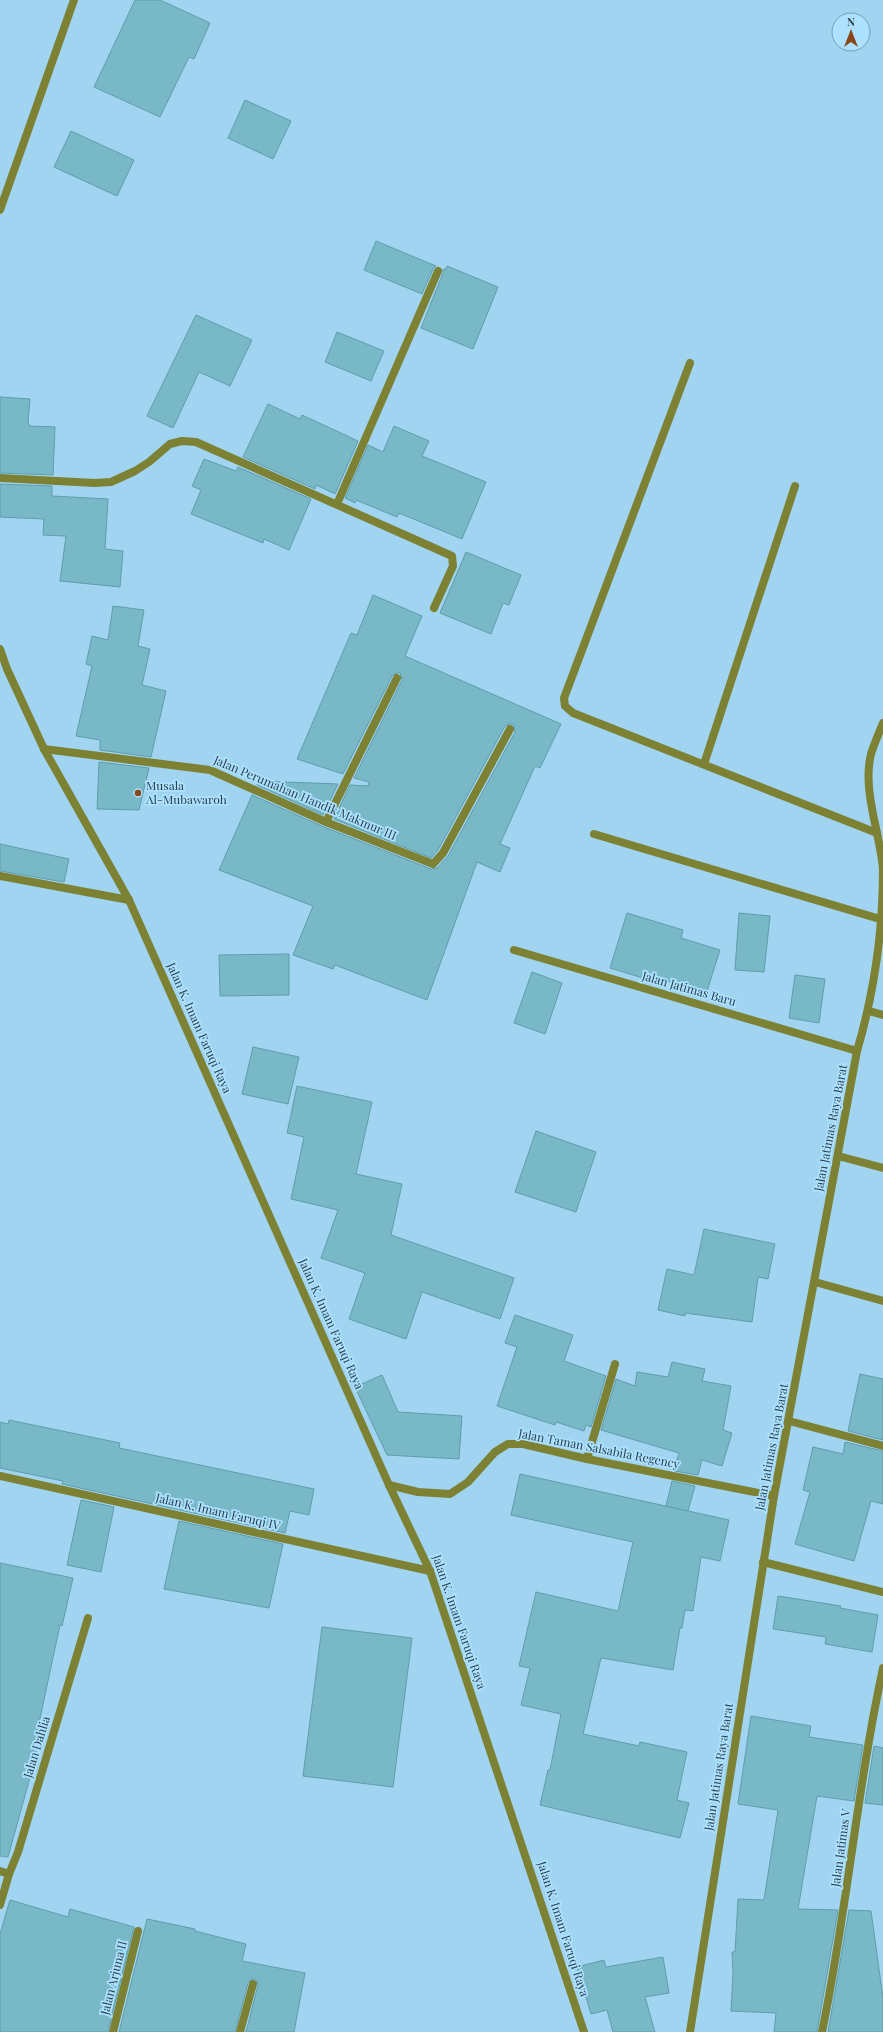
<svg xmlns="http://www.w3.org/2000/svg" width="883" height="2032" viewBox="0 0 883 2032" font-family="'Playfair Display',serif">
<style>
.building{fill:#79b9c7;stroke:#5e9dab}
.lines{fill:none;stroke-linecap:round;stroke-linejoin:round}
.minor{stroke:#7c8134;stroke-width:8}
.poi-dot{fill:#874613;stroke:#ace1ff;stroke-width:1.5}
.labels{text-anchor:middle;stroke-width:3.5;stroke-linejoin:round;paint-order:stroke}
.poi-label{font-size:12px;fill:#293f4b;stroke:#ace1ff;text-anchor:start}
.street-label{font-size:12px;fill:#293f4b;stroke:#ace1ff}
</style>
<rect width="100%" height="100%" fill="#a0d4f1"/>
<!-- building -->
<g class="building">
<polygon points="135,0 160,0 210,23 194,59 189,57 160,117 94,87"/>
<polygon points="245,100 291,121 273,159 228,138"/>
<polygon points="71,131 134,160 117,196 54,167"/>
<polygon points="376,241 436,266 433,269 422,294 364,270"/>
<polygon points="447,266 498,287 473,349 421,328 443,273 443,269 445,270"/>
<polygon points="196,315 252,340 230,386 199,372 173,428 147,416"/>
<polygon points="337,332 384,351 371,381 325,362"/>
<polygon points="0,397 30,399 28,423 30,426 55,427 53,475 0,473"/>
<polygon points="268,404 300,419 302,415 358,441 335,494 316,485 315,489 243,457"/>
<polygon points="394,426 429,441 422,456 486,482 462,539 399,513 397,517 356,500 355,503 345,498 368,445 383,452"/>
<polygon points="204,459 236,471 238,467 311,499 289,550 264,539 263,543 191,514 201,490 192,486"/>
<polygon points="0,484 52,486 52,496 108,499 105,549 123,551 120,587 60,581 66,536 43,535 44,519 0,517"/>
<polygon points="466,552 521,575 509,605 503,603 491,634 440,613"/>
<polygon points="373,595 422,616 405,656 561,724 540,768 535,766 500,844 510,848 500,872 477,862 427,1000 335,965 333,969 293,955 313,906 219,870 252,795 324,827 431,869 437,868 448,856 515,732 513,724 509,724 505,726 438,850 431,858 334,819 350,785 368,786 369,782 354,778 402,680 400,673 396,673 392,676 343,774 297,759 351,633 357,635"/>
<polygon points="113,606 144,610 138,646 150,649 142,685 166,691 151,757 100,750 100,740 76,736 92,666 86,664 92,636 108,640"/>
<polygon points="99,762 149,768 139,810 97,809"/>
<polygon points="259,781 338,784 323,815 257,785"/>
<polygon points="0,844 69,859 64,882 0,871"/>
<polygon points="627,913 683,930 681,938 720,950 706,994 667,981 666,985 610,968"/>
<polygon points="739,913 770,916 764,972 735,970"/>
<polygon points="289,954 289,995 220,996 219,955"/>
<polygon points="532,972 562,983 545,1034 514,1023"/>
<polygon points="795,975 825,979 819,1023 789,1018"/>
<polygon points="253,1047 299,1057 288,1104 242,1094"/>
<polygon points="297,1086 372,1102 356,1174 402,1184 391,1235 514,1278 500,1319 422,1292 406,1339 349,1319 365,1273 321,1258 338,1210 291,1199 304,1137 287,1133"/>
<polygon points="536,1131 596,1152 576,1212 515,1192"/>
<polygon points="704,1229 775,1244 768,1279 758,1277 752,1322 685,1313 685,1316 658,1310 667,1269 694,1275"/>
<polygon points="515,1315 573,1335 564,1361 606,1376 591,1427 586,1425 584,1431 556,1422 555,1425 497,1406 517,1347 505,1343"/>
<polygon points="672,1362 705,1369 702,1381 731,1386 723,1430 732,1433 722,1466 702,1460 698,1475 674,1471 679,1453 601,1430 616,1379 635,1386 637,1372 668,1377"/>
<polygon points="860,1374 883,1379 883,1440 848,1431"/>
<polygon points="382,1375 398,1412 462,1416 459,1459 387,1455 355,1387"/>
<polygon points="9,1420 120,1443 119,1448 314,1489 309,1515 290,1511 285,1533 62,1484 63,1481 0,1468 0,1422 8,1424"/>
<polygon points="845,1442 883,1451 883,1504 871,1501 854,1561 795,1544 810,1492 803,1490 813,1447 843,1454"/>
<polygon points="520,1474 729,1520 720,1561 701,1557 693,1611 685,1610 682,1628 680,1628 673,1670 601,1658 583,1734 639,1746 640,1742 687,1752 677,1800 689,1803 680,1838 540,1805 548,1770 550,1770 561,1714 521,1705 530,1668 519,1666 536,1592 618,1611 633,1542 511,1515"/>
<polygon points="672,1481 695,1486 688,1511 666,1506"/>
<polygon points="81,1500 114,1507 101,1572 67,1565"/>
<polygon points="179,1521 283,1544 269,1608 164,1589"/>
<polygon points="0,1563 73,1578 62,1626 60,1625 33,1751 37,1752 8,1857 0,1856"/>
<polygon points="778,1596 841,1606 840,1608 878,1615 872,1652 825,1644 826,1637 773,1629"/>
<polygon points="322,1627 412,1638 393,1787 303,1776"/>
<polygon points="751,1716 811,1726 809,1737 863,1745 854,1801 817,1796 798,1909 838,1910 817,2032 774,2032 776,2013 731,2011 733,1973 732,1952 735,1952 738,1899 764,1900 778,1810 738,1804"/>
<polygon points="874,1746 883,1748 883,1805 865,1803"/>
<polygon points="10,1900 68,1917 70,1909 134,1927 108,2032 0,2032 0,1934"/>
<polygon points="849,1910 871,1911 883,1998 883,2032 828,2032"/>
<polygon points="147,1919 195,1929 195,1931 246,1944 242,1961 305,1973 294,2032 246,2032 258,1985 257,1980 252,1979 248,1983 235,2032 119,2032"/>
<polygon points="663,1957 669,1993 645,1997 655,2032 613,2032 607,2010 591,2014 577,1967 604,1960 606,1967"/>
</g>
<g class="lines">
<!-- minor -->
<g class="minor">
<polyline points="0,210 74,0"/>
<polyline points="690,363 564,698 565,706 573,713 877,833"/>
<polyline points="0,478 95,483 111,482 135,471 149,462 170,444 182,441 196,442 452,556 453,566 434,608"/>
<polyline points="337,504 438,271"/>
<polyline points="0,649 7,669 44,749 129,900 389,1485 430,1571 584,2032"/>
<polyline points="44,749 210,770 326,822 433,864 443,853 510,729"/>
<polyline points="704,764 795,486"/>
<polyline points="326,822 397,678"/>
<polyline points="594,834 883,920"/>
<polyline points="0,876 129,900"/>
<polyline points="514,950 857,1051"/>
<polyline points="869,1011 883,1015"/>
<polyline points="838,1156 883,1168"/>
<polyline points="815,1282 883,1301"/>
<polyline points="789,1421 883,1446"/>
<polyline points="587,1459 615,1364"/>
<polyline points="0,1476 430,1571"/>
<polyline points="389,1485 418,1492 450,1494 468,1482 495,1452 508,1444 523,1444 587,1459 774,1496"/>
<polyline points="763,1562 883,1592"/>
<polyline points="0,1871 9,1874 18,1852 88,1618"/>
<polyline points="0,1905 9,1874"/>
<polyline points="113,2032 138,1931"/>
<polyline points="240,2032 253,1984"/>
<path d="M690 2032 774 1496 857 1051C874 993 883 930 883 869 880 833 862 790 871 754 874 744 879 733 883 723"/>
<path d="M822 2032C847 1911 857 1788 883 1668"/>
</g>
</g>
<!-- markers -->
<circle class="poi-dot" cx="138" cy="793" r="4"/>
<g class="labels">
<!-- poi labels -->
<g class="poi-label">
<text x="146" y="790">Musala<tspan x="146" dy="14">Al-Mubawaroh</tspan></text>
</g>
<!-- street labels -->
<g class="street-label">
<text transform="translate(305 798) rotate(23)" y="4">Jalan Perumahan Handik Makmur III</text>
<text transform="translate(689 989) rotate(16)" y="4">Jalan Jatimas Baru</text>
<text transform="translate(199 1028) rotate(66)" y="4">Jalan K. Imam Faruqi Raya</text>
<text transform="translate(831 1128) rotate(-79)" y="4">Jalan Jatimas Raya Barat</text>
<text transform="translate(331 1324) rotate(66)" y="4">Jalan K. Imam Faruqi Raya</text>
<text transform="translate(772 1447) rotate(-79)" y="4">Jalan Jatimas Raya Barat</text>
<text transform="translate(599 1449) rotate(11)" y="4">Jalan Taman Salsabila Regency</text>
<text transform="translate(218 1512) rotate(13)" y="4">Jalan K. Imam Faruqi IV</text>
<text transform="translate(459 1622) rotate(71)" y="4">Jalan K. Imam Faruqi Raya</text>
<text transform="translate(37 1747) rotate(-73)" y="4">Jalan Dahlia</text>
<text transform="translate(719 1767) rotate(-81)" y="4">Jalan Jatimas Raya Barat</text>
<text transform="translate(841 1848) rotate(-82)" y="4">Jalan Jatimas V</text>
<text transform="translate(563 1929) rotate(72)" y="4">Jalan K. Imam Faruqi Raya</text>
<text transform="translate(114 1978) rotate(-76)" y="4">Jalan Arjuna II</text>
</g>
</g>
<!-- north arrow -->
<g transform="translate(851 32)"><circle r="19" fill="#ace1ff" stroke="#78a0b7"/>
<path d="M0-3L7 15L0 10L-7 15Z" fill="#874613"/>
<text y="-6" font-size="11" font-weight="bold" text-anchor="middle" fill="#293f4b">N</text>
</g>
</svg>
